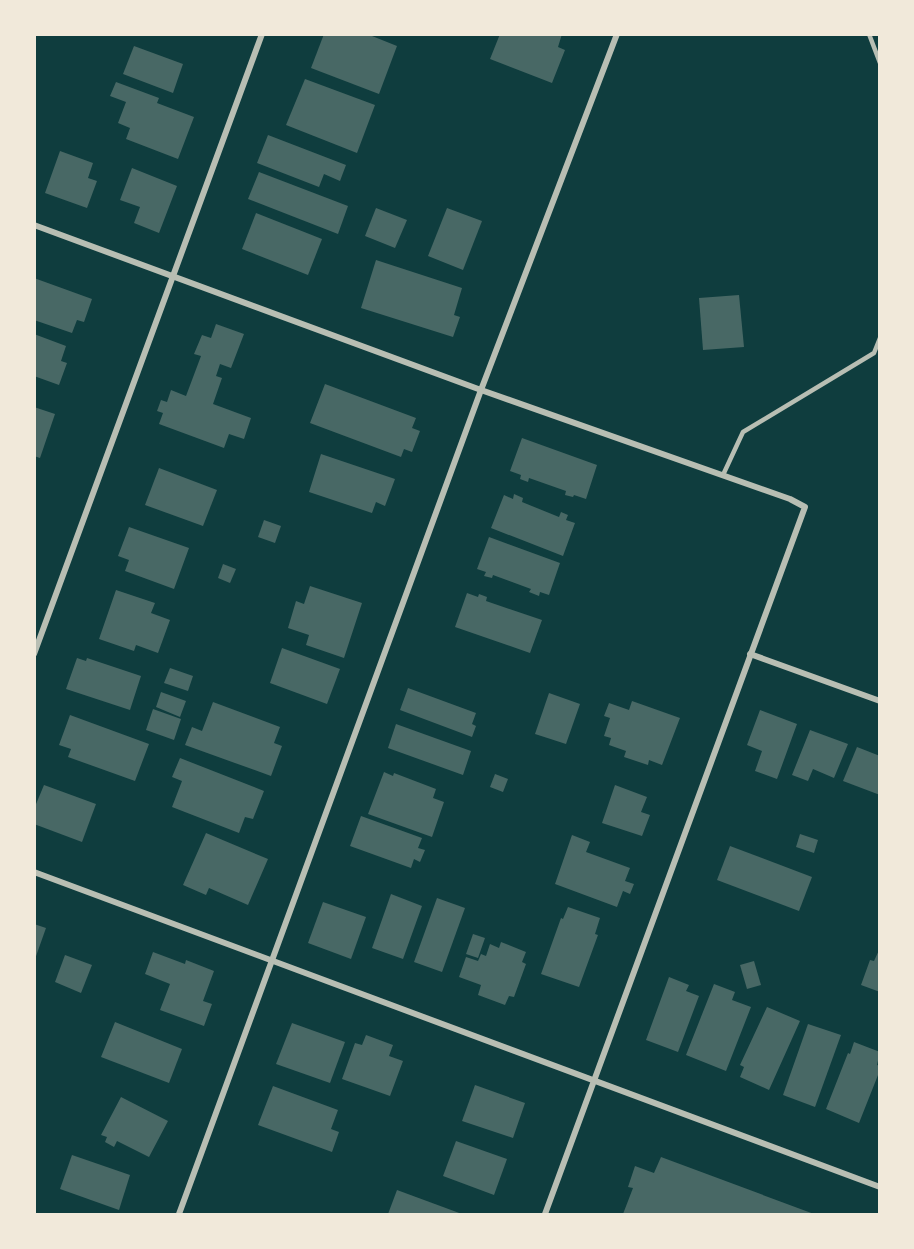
<svg xmlns="http://www.w3.org/2000/svg" width="914" height="1249" viewBox="0 0 914 1249" font-family="Quicksand,sans-serif">
<style>
.building{fill:#486865}
.lines{fill:none;stroke-linecap:round;stroke-linejoin:round}
.service{stroke:#b8beb3;stroke-width:4.5}
.minor{stroke:#b8beb3;stroke-width:6}
</style>
<rect width="100%" height="100%" fill="#0f3d3e"/>
<!-- building -->
<g class="building">
<polygon points="324,34 367,34 397,46 379,94 311,68"/>
<polygon points="500,34 562,34 558,47 565,50 552,83 490,59"/>
<polygon points="134,46 183,64 173,93 123,74"/>
<polygon points="305,79 375,105 357,153 286,125"/>
<polygon points="116,82 159,98 157,103 194,117 178,159 126,139 130,128 118,123 126,102 110,96"/>
<polygon points="268,135 346,165 340,181 324,174 319,187 257,163"/>
<polygon points="60,151 93,163 88,178 97,181 87,208 45,193"/>
<polygon points="132,168 177,186 159,233 134,223 140,207 120,200"/>
<polygon points="259,172 348,206 338,234 248,199"/>
<polygon points="376,208 407,220 395,248 365,236"/>
<polygon points="447,208 482,221 463,270 428,256"/>
<polygon points="256,213 322,239 308,275 242,249"/>
<polygon points="376,260 462,288 454,315 460,317 453,337 361,308"/>
<polygon points="34,278 92,299 84,322 77,320 72,333 34,320"/>
<polygon points="739,295 744,347 703,350 699,298"/>
<polygon points="216,324 244,334 231,368 220,364 216,376 222,378 213,404 251,418 244,439 229,434 224,448 159,424 163,413 157,411 161,400 167,402 171,390 186,396 201,356 194,354 202,335 211,338"/>
<polygon points="34,334 66,346 61,361 67,363 59,385 34,376"/>
<polygon points="325,384 416,418 412,428 420,431 412,452 404,449 401,457 310,423"/>
<polygon points="34,407 55,414 40,458 34,456"/>
<polygon points="522,438 597,465 586,499 574,495 573,497 565,495 566,491 529,478 528,482 520,479 521,475 510,471"/>
<polygon points="321,454 395,479 385,506 376,502 372,513 309,492"/>
<polygon points="159,468 217,490 203,526 145,505"/>
<polygon points="514,494 523,498 522,502 559,517 561,512 568,515 566,520 575,523 563,556 491,528 504,495 513,499"/>
<polygon points="264,520 281,526 275,543 258,537"/>
<polygon points="129,527 189,548 174,589 125,571 129,560 118,556"/>
<polygon points="489,537 560,563 549,595 540,592 539,596 529,592 531,589 493,575 492,578 484,576 486,572 477,569"/>
<polygon points="223,564 236,569 230,583 218,578"/>
<polygon points="310,586 362,603 344,658 306,645 309,635 288,628 296,601 304,604"/>
<polygon points="116,590 155,603 151,613 170,620 158,653 136,645 134,651 99,639"/>
<polygon points="467,593 478,597 479,594 487,597 486,601 542,620 530,653 455,627"/>
<polygon points="282,648 340,669 327,704 270,683"/>
<polygon points="77,658 86,661 87,658 141,676 130,710 66,689"/>
<polygon points="170,668 193,676 188,691 164,683"/>
<polygon points="408,688 476,713 472,724 476,726 472,737 400,710"/>
<polygon points="161,692 186,701 180,717 156,707"/>
<polygon points="549,693 580,704 566,744 535,734"/>
<polygon points="632,701 680,718 662,765 649,760 648,765 624,757 626,751 609,745 611,738 604,736 610,718 604,716 609,703 629,710"/>
<polygon points="213,702 280,727 274,743 282,746 271,776 185,745 192,727 202,731"/>
<polygon points="153,709 181,719 174,740 146,730"/>
<polygon points="760,710 797,724 777,779 755,771 762,751 747,745"/>
<polygon points="70,715 149,744 135,781 68,757 71,749 59,745"/>
<polygon points="396,724 471,751 463,775 388,748"/>
<polygon points="810,730 848,744 834,778 813,769 808,781 792,775"/>
<polygon points="857,747 880,756 880,795 843,781"/>
<polygon points="180,758 264,791 253,819 245,817 239,833 172,807 182,781 172,777"/>
<polygon points="384,772 393,776 394,773 436,789 433,798 444,802 432,837 368,814"/>
<polygon points="495,774 508,779 503,792 490,787"/>
<polygon points="44,785 96,804 82,842 34,824 34,809"/>
<polygon points="615,785 647,797 641,812 650,815 642,836 602,823"/>
<polygon points="361,816 422,838 418,848 425,850 420,862 414,859 411,868 350,846"/>
<polygon points="206,833 268,859 248,905 209,888 206,895 183,885"/>
<polygon points="800,834 818,840 814,853 796,847"/>
<polygon points="572,835 590,842 586,852 630,868 625,881 634,884 630,894 623,891 617,907 555,884"/>
<polygon points="730,846 812,877 799,911 717,880"/>
<polygon points="391,894 422,906 403,959 372,948"/>
<polygon points="437,898 465,908 442,972 414,962"/>
<polygon points="323,902 366,917 351,959 308,943"/>
<polygon points="568,907 600,918 595,934 598,935 579,987 541,974 561,918 563,919"/>
<polygon points="34,924 46,928 35,959 34,959"/>
<polygon points="473,934 485,938 478,958 466,954"/>
<polygon points="501,942 526,952 522,962 526,964 514,997 509,996 505,1005 478,995 481,985 459,977 466,957 478,961 481,954 486,956 490,944 499,948"/>
<polygon points="880,948 880,992 861,985 870,960 874,961"/>
<polygon points="153,952 185,964 186,960 214,971 203,1001 212,1004 204,1026 160,1010 170,984 145,974"/>
<polygon points="65,955 92,965 81,993 55,982"/>
<polygon points="754,961 761,985 747,989 740,965"/>
<polygon points="669,977 689,985 686,991 699,996 678,1052 646,1040"/>
<polygon points="714,984 735,992 732,1000 751,1007 726,1071 686,1055"/>
<polygon points="767,1007 800,1021 769,1090 740,1077 744,1067 740,1065"/>
<polygon points="115,1022 182,1049 169,1083 101,1057"/>
<polygon points="292,1023 345,1042 330,1083 276,1064"/>
<polygon points="808,1024 841,1035 815,1107 783,1095"/>
<polygon points="366,1035 393,1045 389,1056 403,1061 390,1096 342,1079 355,1043 362,1045"/>
<polygon points="854,1042 880,1052 877,1065 880,1066 880,1070 859,1123 826,1109 848,1053 850,1054"/>
<polygon points="475,1085 525,1103 513,1138 462,1121"/>
<polygon points="273,1086 338,1110 331,1129 339,1132 332,1152 258,1125"/>
<polygon points="121,1097 168,1121 149,1157 117,1141 114,1147 105,1142 107,1137 101,1135"/>
<polygon points="456,1141 507,1159 494,1195 443,1176"/>
<polygon points="72,1155 130,1175 119,1210 60,1189"/>
<polygon points="661,1157 814,1214 623,1214 633,1188 628,1187 635,1166 654,1173"/>
<polygon points="397,1190 462,1214 388,1214"/>
</g>
<g class="lines">
<!-- service -->
<g class="service">
<polyline points="869,34 880,63"/>
<polyline points="723,475 743,432 874,353 880,338"/>
</g>
<!-- minor -->
<g class="minor">
<polyline points="34,225 481,390 790,499 805,507 545,1214"/>
<polyline points="34,654 262,34"/>
<polyline points="750,654 880,701"/>
<polyline points="34,872 880,1187"/>
<polyline points="179,1214 481,390 617,34"/>
</g>
</g>
<!-- border -->
<rect width="914" height="1249" fill="none" stroke="#f1e9da" stroke-width="72"/>
</svg>
